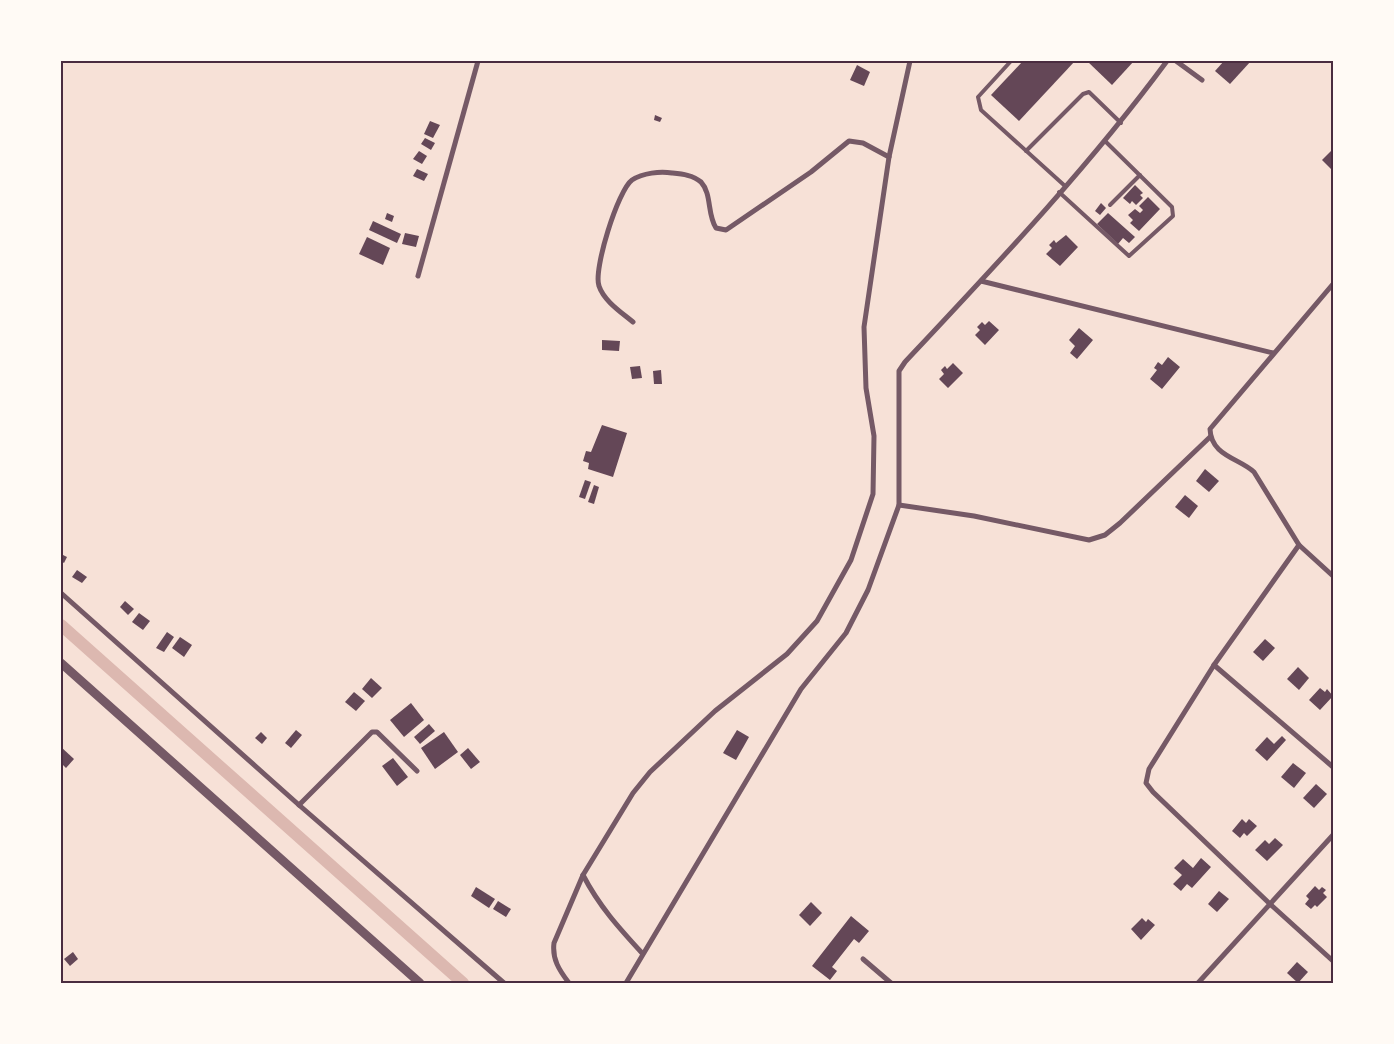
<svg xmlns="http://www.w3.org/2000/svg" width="1394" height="1044" viewBox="0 0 1394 1044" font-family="'Fira Sans',sans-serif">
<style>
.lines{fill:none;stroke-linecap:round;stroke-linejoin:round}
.canal{stroke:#dcb8b0;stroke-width:12}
.building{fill:#644757}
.service{stroke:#755966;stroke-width:4}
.minor{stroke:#755966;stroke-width:5}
.tertiary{stroke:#755966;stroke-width:9}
.neatline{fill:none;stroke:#4a2c40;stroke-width:2}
</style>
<rect width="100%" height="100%" fill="#f7e1d7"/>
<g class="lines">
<!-- canal -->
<polyline class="canal" points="61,625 463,983"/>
</g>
<!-- building -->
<g class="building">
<polygon points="1023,61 1075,61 1019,121 991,95"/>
<polygon points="1087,61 1134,61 1112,85"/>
<polygon points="1224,61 1251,61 1230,84 1215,71"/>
<polygon points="857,65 870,72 864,86 850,80"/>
<polygon points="655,115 662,118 660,122 654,120"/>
<polygon points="430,121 440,125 433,138 424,134"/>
<polygon points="425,138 435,143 431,150 421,144"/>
<polygon points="1333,149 1333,171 1322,160"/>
<polygon points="419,151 427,156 422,164 413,159"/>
<polygon points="417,169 428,174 424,181 413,176"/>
<polygon points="1135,185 1143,193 1140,195 1143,198 1136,205 1132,201 1130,204 1123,198"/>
<polygon points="1148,197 1160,209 1139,231 1130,223 1133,220 1128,215 1135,209 1140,213 1143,210 1139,206"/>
<polygon points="1101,203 1106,208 1100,215 1095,211"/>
<polygon points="387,213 394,216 392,222 385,219"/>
<polygon points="1108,213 1135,237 1129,243 1123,238 1118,244 1097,224"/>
<polygon points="373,221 401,234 397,243 369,230"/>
<polygon points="405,233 419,236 416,247 402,244"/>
<polygon points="1066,235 1078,247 1060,266 1046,254 1052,248 1049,245 1054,240 1056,243"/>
<polygon points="367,237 390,248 383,265 359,254"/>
<polygon points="989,321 999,330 985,345 975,335 980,330 977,327 982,322 985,325"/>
<polygon points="1079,328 1093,340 1077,359 1070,353 1075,346 1069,340"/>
<polygon points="602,340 620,341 619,351 602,350"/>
<polygon points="1168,357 1180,367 1162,389 1150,379 1157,370 1154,368 1158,362 1162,365"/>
<polygon points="953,363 963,373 948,388 939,379 944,374 941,370 945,366 947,369"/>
<polygon points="640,366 642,378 632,379 630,367"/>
<polygon points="661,370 662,384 654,384 653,371"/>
<polygon points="602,425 627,433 613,477 588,469 589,463 583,461 586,451 591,452"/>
<polygon points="1205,469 1219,481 1209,492 1196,481"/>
<polygon points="585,480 591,482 585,499 579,497"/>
<polygon points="594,485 599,487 594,504 588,502"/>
<polygon points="1185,495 1198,506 1189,518 1175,507"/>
<polygon points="61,554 67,557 64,563 61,561"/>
<polygon points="77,570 87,577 82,583 72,577"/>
<polygon points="125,601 134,609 128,615 120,607"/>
<polygon points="139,613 150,621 143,630 132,622"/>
<polygon points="167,632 174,637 164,652 156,648"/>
<polygon points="180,637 192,645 184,657 172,648"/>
<polygon points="1265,639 1275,648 1263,661 1253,652"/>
<polygon points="1298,667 1309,678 1299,690 1287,679"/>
<polygon points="371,678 382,688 372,698 362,689"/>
<polygon points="1320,688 1325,692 1327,689 1333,696 1320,710 1309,700"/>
<polygon points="354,692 365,701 356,711 345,702"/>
<polygon points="411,703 424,720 404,737 390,720"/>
<polygon points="429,724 435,731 420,744 414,737"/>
<polygon points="296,730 302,735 291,748 285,743"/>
<polygon points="737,730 749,737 736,760 723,753"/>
<polygon points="261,732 267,738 262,744 255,738"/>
<polygon points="444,732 458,752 435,769 421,748"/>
<polygon points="1282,736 1286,740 1267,761 1255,750 1267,737 1274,744"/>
<polygon points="61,747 74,759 66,768 61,763"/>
<polygon points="468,748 480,762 471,769 460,755"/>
<polygon points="393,758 408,777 397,786 382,766"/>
<polygon points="1293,763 1306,773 1294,788 1281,777"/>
<polygon points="1316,784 1327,794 1314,808 1303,798"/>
<polygon points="1242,819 1246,823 1249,819 1257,826 1247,836 1244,833 1240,838 1232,831"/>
<polygon points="1275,838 1283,845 1267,861 1255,850 1265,840 1269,844"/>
<polygon points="1201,858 1211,867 1192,888 1187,884 1181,891 1173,884 1182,875 1174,868 1183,859 1193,868"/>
<polygon points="1315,886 1319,890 1322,887 1326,890 1323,893 1327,897 1317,907 1315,905 1311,909 1305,904 1309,899 1306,896"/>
<polygon points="476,887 495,899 489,908 471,896"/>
<polygon points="1219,891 1229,899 1217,912 1208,904"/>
<polygon points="498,901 511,909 506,917 493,909"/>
<polygon points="811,902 822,913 810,926 799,915"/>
<polygon points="851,916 869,931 859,943 854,939 832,967 837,971 830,980 812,966"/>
<polygon points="1142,918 1146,922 1148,919 1155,925 1141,940 1131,929"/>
<polygon points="73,952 78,959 70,966 64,959"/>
<polygon points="1297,962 1308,972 1298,983 1287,973"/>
</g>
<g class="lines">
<!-- service -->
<g class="service">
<polyline points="1011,61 978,97 981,110 1065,186"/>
<polyline points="1026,151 1083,94 1089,92 1121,123"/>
<polyline points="1059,192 1129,256 1173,216 1172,207 1105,141"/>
<polyline points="1110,205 1140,175"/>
</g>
<!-- minor -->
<g class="minor">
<polyline points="1176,61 1202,80"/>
<polyline points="418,276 478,61"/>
<polyline points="981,281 1273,353"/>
<path d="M1333 284 1210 429C1211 456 1239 458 1254 472L1299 545 1214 665 1149 769 1146 783 1153 792 1270 904 1333 961"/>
<path d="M633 322C621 312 604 301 599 286 593 270 618 190 632 180 643 173 660 171 672 173 682 174 693 175 701 182 712 194 707 214 716 228L726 230 811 172 849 141 863 143 889 157"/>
<polyline points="899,505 974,516 1089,540 1105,535 1120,523 1210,437"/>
<polyline points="1299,545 1333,576"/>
<polyline points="61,593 299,805 504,983"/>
<polyline points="1214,665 1333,767"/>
<polyline points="299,805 372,732 377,732 417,771"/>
<path d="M583 875C599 906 619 928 642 953"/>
<polyline points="863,959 891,983"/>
<path d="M569 983C559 970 552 959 554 943L583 875 633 793 650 772 715 711 787 654 817 621 851 560 873 494 874 436 866 388 864 327 889 157 910 61"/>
<path d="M626 983 801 689 846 633 868 590 899 505V371L905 362C996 265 1088 168 1167 61"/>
<polyline points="1198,983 1333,835"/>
</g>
<!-- tertiary -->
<polyline class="tertiary" points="61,663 420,983"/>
</g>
<!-- border -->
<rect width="1394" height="1044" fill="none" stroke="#fffaf5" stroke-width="125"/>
<rect x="62" y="62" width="1270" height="920" class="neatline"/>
</svg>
